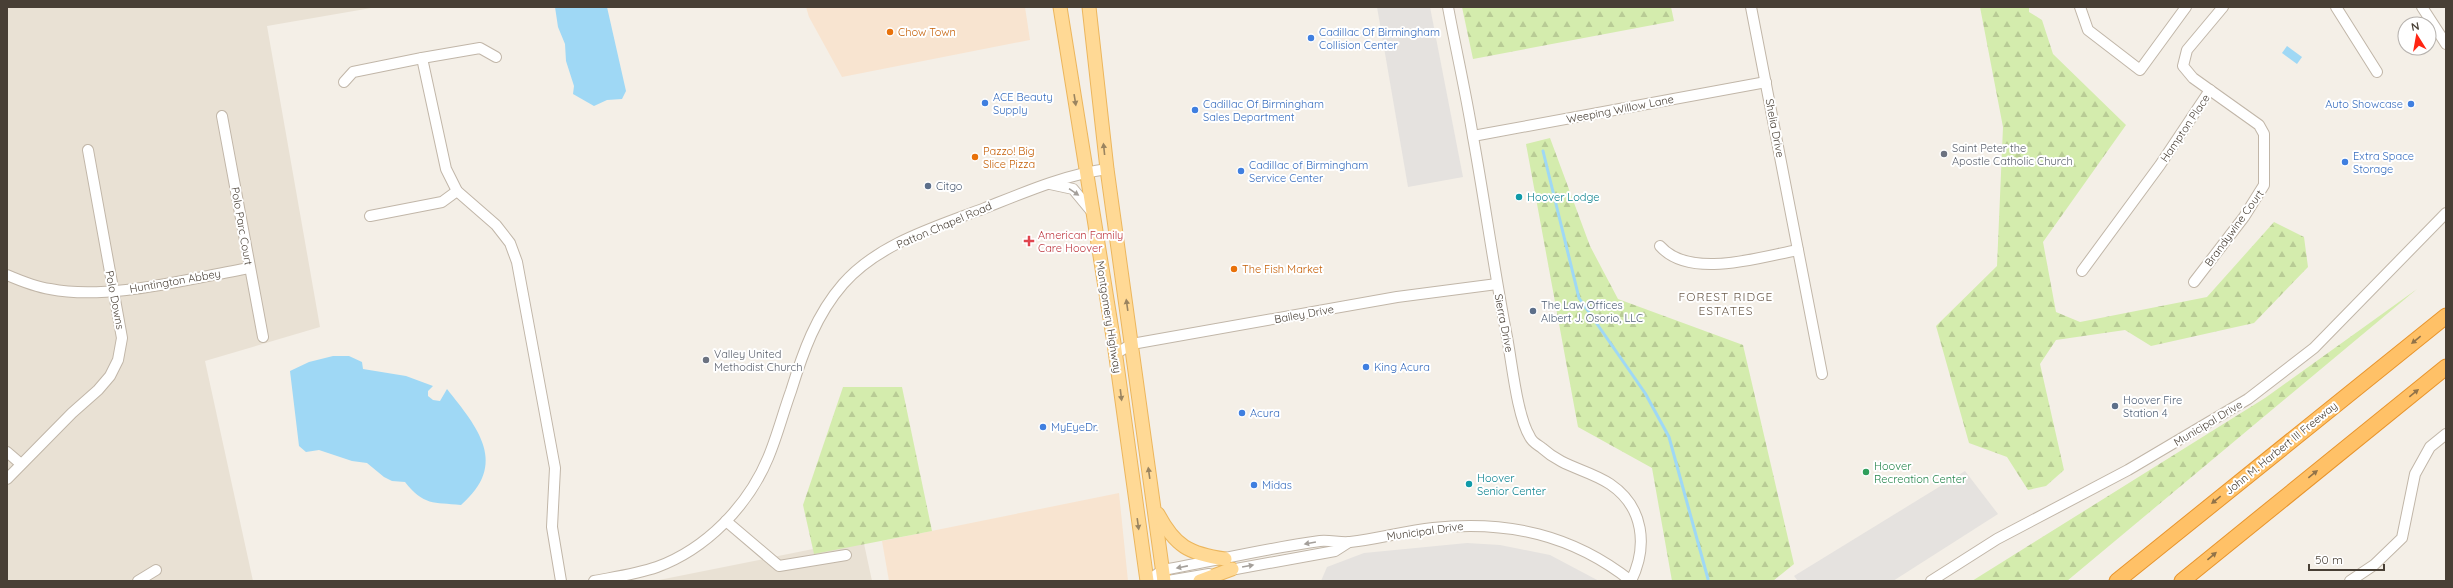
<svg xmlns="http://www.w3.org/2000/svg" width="2453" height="588" viewBox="0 0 2453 588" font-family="Quicksand,sans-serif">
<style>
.residential{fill:#e9e1d4}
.commercial{fill:#f8e4d0}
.forest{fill:url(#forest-firs)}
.parking{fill:#e5e2df}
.water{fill:#9fd8f5}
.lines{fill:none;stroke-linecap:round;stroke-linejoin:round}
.stream{stroke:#9fd8f5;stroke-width:3}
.minor-casing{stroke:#c1b6a8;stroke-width:12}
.major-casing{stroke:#ecb65d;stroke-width:15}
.highway-casing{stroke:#e8952d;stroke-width:17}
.minor{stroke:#fff;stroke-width:10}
.major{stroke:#ffd995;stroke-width:13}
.highway{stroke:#ffc167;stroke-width:15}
.oneway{fill:#9a8460}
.oneway2{fill:#a49f9a}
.oneway3{fill:#917349}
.food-dot{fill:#e8710a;stroke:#fff;stroke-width:1.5}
.shop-dot{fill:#3f7fe0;stroke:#fff;stroke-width:1.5}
.worship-dot{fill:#6b7280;stroke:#fff;stroke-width:1.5}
.service-dot{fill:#5c6f8a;stroke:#fff;stroke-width:1.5}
.culture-dot{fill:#0f9aa8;stroke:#fff;stroke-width:1.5}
.health-dot{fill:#e0444e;stroke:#fff;stroke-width:1.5}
.leisure-dot{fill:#2e9e5b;stroke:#fff;stroke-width:1.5}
.labels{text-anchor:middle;stroke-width:4;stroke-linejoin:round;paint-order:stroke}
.food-label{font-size:11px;fill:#c56008;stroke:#fff;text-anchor:start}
.shop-label{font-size:11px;fill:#366cbe;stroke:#fff;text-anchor:start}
.street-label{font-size:11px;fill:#483f35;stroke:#fff}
.worship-label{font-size:11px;fill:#5b616d;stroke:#fff;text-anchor:start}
.service-label{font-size:11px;fill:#4e5e75;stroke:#fff;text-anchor:start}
.culture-label{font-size:11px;fill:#0d838f;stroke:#fff;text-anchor:start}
.health-label{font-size:11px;fill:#be3a42;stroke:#fff;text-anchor:start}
.leisure-label{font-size:11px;fill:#27864d;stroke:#fff;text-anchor:start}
.neighbourhood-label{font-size:12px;letter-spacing:1px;fill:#6c5c4c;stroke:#fff}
</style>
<defs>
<pattern id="forest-firs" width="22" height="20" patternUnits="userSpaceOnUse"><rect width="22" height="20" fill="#d4ecad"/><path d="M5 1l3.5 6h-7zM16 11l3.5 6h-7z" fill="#b8cb95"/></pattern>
</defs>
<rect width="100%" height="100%" fill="#f4efe7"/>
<!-- residential -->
<g class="residential">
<polygon points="7,7 377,7 267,26 320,327 205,361 253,581 7,581"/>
<polygon points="863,539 872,581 654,581"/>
</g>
<!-- commercial -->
<g class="commercial">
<polygon points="806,7 1025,7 1030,40 842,77 809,17"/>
<polygon points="1119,493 1128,581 889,581 882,541"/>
</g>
<!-- forest -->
<g class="forest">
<polygon points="1462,7 1671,7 1674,21 1473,59"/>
<polygon points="1980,7 2029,7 2029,12 2042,20 2053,54 2126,125 2043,242 2056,312 2080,322 2207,297 2274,222 2304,237 2308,267 2254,323 2151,346 2125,330 2056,340 2040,364 2064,470 2046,486 2028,490 2007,457 1969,443 1936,326 1997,266 2003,127"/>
<polygon points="1550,138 1590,246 1618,299 1743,345 1794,564 1773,581 1672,581 1652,468 1578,427 1526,144"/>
<polygon points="2417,289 2067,581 1972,581 2265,398"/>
<polygon points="843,387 902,387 932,531 814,554 803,505"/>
</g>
<!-- parking -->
<g class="parking">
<polygon points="1377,7 1430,7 1463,177 1408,187"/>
<polygon points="1965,471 1998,514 1893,581 1798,581 1794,576"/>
<polygon points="1467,543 1500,545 1550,555 1599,581 1321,581 1327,567 1364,553"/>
</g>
<!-- water -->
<g class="water">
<polygon points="555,7 607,7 626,91 622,99 607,100 594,106 573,94 574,86 566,61 565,44 558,27"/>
<polygon points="2287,46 2302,57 2297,64 2282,53"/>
<path d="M333 356H349L362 362 363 369 406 376 433 386 428 391V396L433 400 440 401 447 389C478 428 509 464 461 505 433 502 424 506 405 482L392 481 384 477 367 463 352 461 319 450 306 452 299 446 290 371 309 362Z"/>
</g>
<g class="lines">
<!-- stream -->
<polyline class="stream" points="1543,151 1579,298 1645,393 1669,437 1708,579"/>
<!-- minor casing -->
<g class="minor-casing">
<g id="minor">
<path d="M1448 7C1456 50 1466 93 1473 137 1485 203 1494 270 1507 337 1512 363 1517 416 1530 437 1532 442 1538 445 1542 448 1564 468 1587 469 1610 484 1644 507 1648 546 1631 581"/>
<polyline points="1751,7 1822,374"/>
<polyline points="2080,7 2088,30 2140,70 2186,7"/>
<polyline points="2336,7 2377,72"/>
<polyline points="2422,7 2446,44"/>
<polyline points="422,58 446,169 457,191 496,225 510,243 517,262 555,468 552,527 561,581"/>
<polyline points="344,82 353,72 422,58 480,48 496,57"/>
<polyline points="222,116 263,337"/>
<polyline points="1473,136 1766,82"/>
<polyline points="1050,184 1073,189 1092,212"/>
<polyline points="370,216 442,202 457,191"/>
<path d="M1660 246C1690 280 1760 257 1798 250"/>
<polyline points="2082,271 2160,165 2210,90"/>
<path d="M7 275C21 281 36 287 50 289 109 301 190 278 250 268"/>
<polyline points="2194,282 2244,217 2264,185 2264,134 2259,125 2193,78 2183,66 2187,50 2223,7"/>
<polyline points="1115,354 1132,344 1397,297 1497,284"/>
<polyline points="7,452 21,464"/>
<polyline points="7,479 72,413 98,390 110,376 118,360 122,338 88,150"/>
<polyline points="726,521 779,566 846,555"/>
<polyline points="1225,571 1335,551 1349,542"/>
<polyline points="138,581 156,570"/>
<path d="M594 581C615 577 637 574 657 567 706 549 748 506 768 458 777 437 783 413 791 391 803 352 816 315 843 284 879 243 936 227 985 208 1025 192 1064 175 1107 169"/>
<path d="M1147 581 1163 570C1215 561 1267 548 1320 541 1330 540 1340 543 1350 542 1378 539 1405 531 1433 528 1508 520 1573 535 1631 581"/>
<polyline points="1168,581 1209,574"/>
<polyline points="1931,581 1997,539 2128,470 2248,399 2314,348 2446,213"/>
<polyline points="2350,581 2374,565 2402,538 2415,474 2430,447 2446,434"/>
</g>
</g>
<!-- major casing -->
<g class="major-casing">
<g id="major">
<polyline points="1060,7 1114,343 1147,581"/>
<polyline points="1089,7 1107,169 1164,581"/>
<path d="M1158 514C1175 546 1189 554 1225 559"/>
<polyline points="1200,581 1232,569"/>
</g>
</g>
<!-- highway casing -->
<g class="highway-casing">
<g id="highway">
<polyline points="2117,581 2446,316"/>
<polyline points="2182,581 2446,367"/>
</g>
</g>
<!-- minor -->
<use href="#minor" class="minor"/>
<!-- major -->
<use href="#major" class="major"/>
<!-- highway -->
<use href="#highway" class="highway"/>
</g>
<!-- one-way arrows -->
<defs><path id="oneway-solid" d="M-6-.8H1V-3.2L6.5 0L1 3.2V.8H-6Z"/></defs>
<g class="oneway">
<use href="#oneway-solid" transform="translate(1075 100) rotate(81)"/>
<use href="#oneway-solid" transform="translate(1104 149) rotate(-96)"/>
<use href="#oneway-solid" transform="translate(1127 305) rotate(-98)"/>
<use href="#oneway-solid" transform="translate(1121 395) rotate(83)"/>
<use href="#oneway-solid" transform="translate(1149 473) rotate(-98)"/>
<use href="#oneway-solid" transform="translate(1138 524) rotate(82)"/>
</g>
<g class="oneway2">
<use href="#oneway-solid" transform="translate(1074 192) rotate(34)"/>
<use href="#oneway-solid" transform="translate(1310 543) rotate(170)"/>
<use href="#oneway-solid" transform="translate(1248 566) rotate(-10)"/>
<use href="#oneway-solid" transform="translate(1182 567) rotate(169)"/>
</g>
<g class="oneway3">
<use href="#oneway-solid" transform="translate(2416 340) rotate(141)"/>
<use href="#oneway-solid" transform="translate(2414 393) rotate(-39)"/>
<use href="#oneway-solid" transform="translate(2313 474) rotate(-39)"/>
<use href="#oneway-solid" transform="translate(2216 500) rotate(141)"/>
<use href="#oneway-solid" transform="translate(2212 556) rotate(-40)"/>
</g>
<!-- markers -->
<g class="food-dot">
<circle cx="890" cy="32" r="4"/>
<circle cx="975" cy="157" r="4"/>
<circle cx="1234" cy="269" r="4"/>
</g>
<g class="shop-dot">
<circle cx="1311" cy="38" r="4"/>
<circle cx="985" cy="103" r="4"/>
<circle cx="2411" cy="104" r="4"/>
<circle cx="1195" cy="110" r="4"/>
<circle cx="2345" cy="162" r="4"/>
<circle cx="1241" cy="171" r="4"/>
<circle cx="1366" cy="367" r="4"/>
<circle cx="1242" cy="413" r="4"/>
<circle cx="1043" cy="427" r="4"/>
<circle cx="1254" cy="485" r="4"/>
</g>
<g class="worship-dot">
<circle cx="1944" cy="154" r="4"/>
<circle cx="706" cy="360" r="4"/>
</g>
<g class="service-dot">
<circle cx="928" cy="186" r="4"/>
<circle cx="1533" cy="311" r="4"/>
<circle cx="2115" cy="406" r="4"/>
</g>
<g class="culture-dot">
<circle cx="1519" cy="197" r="4"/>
<circle cx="1469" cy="484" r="4"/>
</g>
<path class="health-dot" d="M1027 235h4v4h4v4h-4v4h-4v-4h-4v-4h4z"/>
<circle class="leisure-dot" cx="1866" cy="472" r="4"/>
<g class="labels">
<!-- food labels -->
<g class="food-label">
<text x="898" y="36">Chow Town</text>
<text x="983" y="155">Pazzo! Big<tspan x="983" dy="13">Slice Pizza</tspan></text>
<text x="1242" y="273">The Fish Market</text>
</g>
<!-- shop labels -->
<g class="shop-label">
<text x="1319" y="36">Cadillac Of Birmingham<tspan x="1319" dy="13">Collision Center</tspan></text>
<text x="993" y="101">ACE Beauty<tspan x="993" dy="13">Supply</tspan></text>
<text x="1203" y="108">Cadillac Of Birmingham<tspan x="1203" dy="13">Sales Department</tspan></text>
<text x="2403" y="108" text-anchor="end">Auto Showcase</text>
<text x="2353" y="160">Extra Space<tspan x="2353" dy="13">Storage</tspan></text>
<text x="1249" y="169">Cadillac of Birmingham<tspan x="1249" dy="13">Service Center</tspan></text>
<text x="1374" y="371">King Acura</text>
<text x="1250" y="417">Acura</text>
<text x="1051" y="431">MyEyeDr.</text>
<text x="1262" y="489">Midas</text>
</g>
<!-- street labels -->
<g class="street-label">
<text transform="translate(1620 109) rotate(-11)" y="4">Weeping Willow Lane</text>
<text transform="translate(1775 128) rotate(79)" y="4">Shelia Drive</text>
<text transform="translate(2185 128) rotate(-56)" y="4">Hampton Place</text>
<text transform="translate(944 225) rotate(-23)" y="4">Patton Chapel Road</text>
<text transform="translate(242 226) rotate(80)" y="4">Polo Parc Court</text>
<text transform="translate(2234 228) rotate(-54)" y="4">Brandywine Court</text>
<text transform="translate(175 281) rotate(-10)" y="4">Huntington Abbey</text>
<text transform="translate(115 300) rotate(79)" y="4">Polo Downs</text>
<text transform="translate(1304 314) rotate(-10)" y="4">Bailey Drive</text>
<text transform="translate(1109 317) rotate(81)" y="4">Montgomery Highway</text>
<text transform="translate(1504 323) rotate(79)" y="4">Sierra Drive</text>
<text transform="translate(2208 423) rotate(-31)" y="4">Municipal Drive</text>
<text transform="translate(2281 448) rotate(-39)" y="4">John M. Harbert III Freeway</text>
<text transform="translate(1425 531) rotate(-8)" y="4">Municipal Drive</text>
</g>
<!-- worship labels -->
<g class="worship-label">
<text x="1952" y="152">Saint Peter the<tspan x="1952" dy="13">Apostle Catholic Church</tspan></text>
<text x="714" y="358">Valley United<tspan x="714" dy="13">Methodist Church</tspan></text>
</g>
<!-- service labels -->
<g class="service-label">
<text x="936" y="190">Citgo</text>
<text x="1541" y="309">The Law Offices<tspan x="1541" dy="13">Albert J. Osorio, LLC</tspan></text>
<text x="2123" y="404">Hoover Fire<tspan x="2123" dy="13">Station 4</tspan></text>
</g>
<!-- culture labels -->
<g class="culture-label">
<text x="1527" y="201">Hoover Lodge</text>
<text x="1477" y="482">Hoover<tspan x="1477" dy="13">Senior Center</tspan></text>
</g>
<!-- health labels -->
<g class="health-label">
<text x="1038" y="239">American Family<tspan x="1038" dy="13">Care Hoover</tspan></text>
</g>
<!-- leisure labels -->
<g class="leisure-label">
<text x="1874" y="470">Hoover<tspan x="1874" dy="13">Recreation Center</tspan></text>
</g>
<!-- neighbourhood labels -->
<g class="neighbourhood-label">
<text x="1726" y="301">FOREST RIDGE<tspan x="1726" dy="14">ESTATES</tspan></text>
</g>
</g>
<!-- border -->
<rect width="2453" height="588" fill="none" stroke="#483f35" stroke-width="16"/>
<!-- north arrow -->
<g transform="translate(2417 36) rotate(349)"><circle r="19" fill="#ffffff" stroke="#b6b2ae"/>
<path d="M0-3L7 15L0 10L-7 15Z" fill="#ff2513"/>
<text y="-6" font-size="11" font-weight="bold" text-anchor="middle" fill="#483f35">N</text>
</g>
<!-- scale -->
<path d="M2309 564v6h75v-6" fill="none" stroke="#483f35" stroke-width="2"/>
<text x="2315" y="564" font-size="12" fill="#483f35" stroke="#ffffff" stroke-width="3" paint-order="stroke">50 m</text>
</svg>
